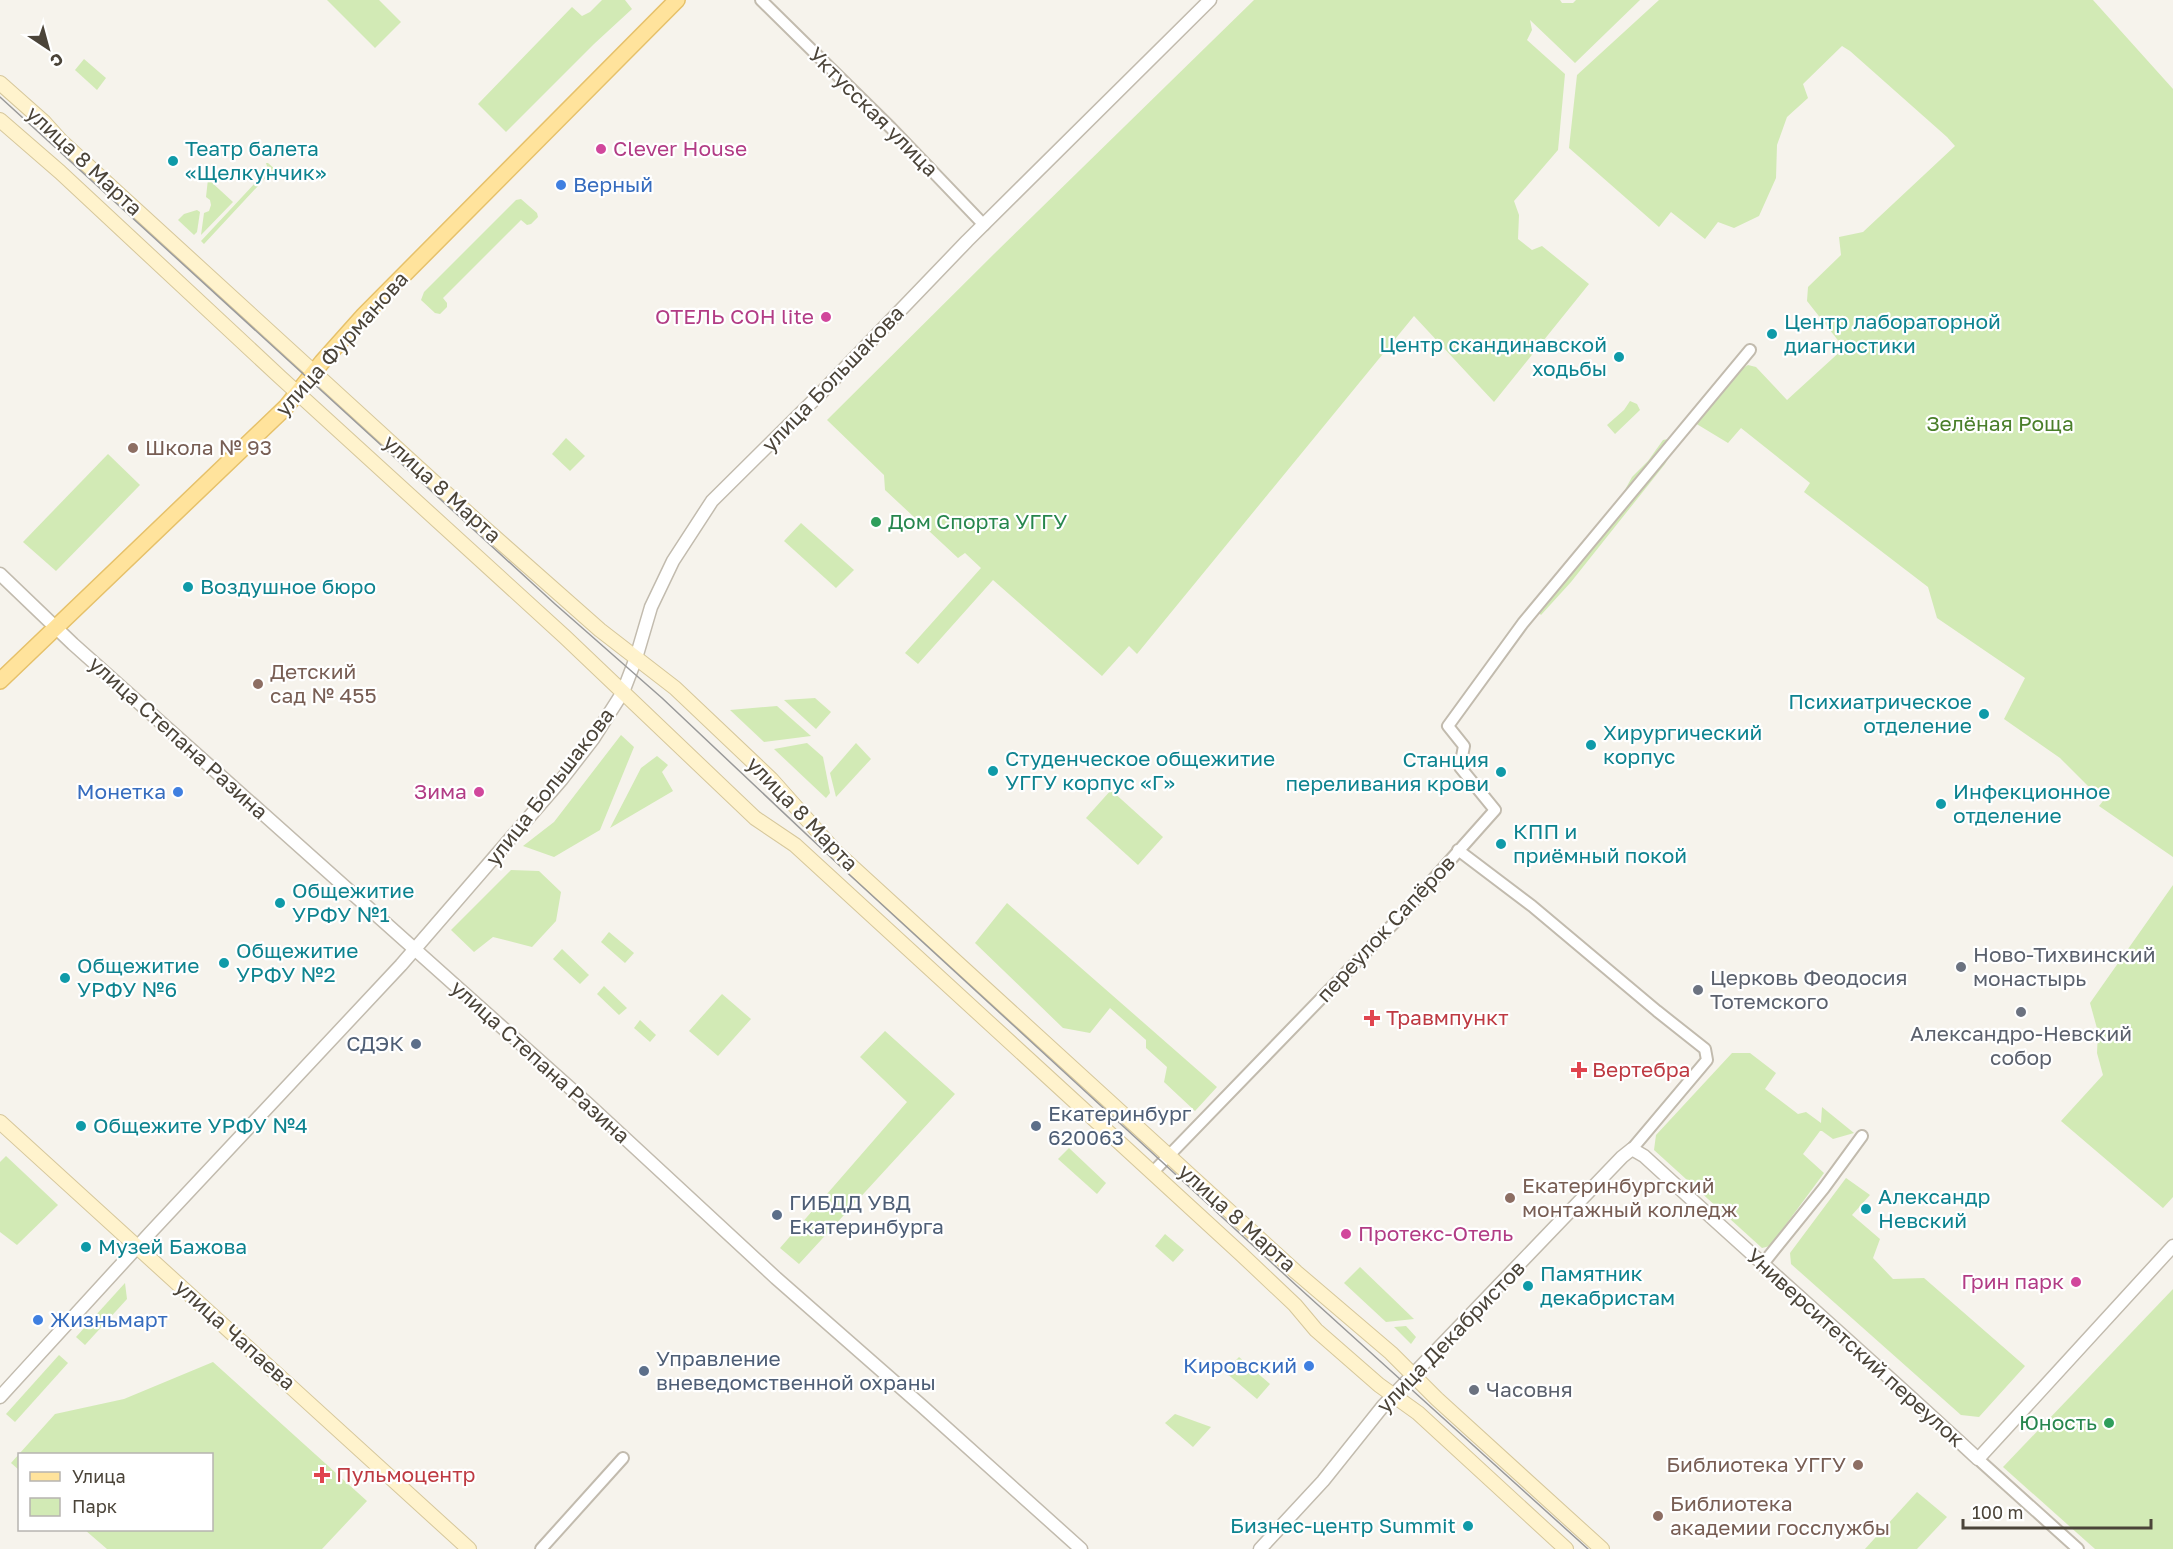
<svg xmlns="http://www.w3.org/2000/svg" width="2173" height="1549" viewBox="0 0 2173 1549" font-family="'Golos Text',sans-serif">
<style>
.green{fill:#d2eab5}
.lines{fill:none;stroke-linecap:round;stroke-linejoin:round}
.minor-casing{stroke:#c2bbae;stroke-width:14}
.tertiary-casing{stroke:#c2bbae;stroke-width:15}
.secondary-casing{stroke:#d6c79b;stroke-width:16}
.primary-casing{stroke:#e6c16a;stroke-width:18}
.minor{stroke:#fff;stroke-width:10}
.tertiary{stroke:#fff;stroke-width:12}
.secondary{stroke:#fff3cd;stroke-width:14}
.primary{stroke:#ffe39c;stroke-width:15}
.tram{stroke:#9a9a9a;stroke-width:1.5}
.hotel-dot{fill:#d1479c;stroke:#fff;stroke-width:2}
.culture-dot{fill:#0f9aa8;stroke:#fff;stroke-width:2}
.shop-dot{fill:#3f7fe0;stroke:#fff;stroke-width:2}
.education-dot{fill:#8d6e63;stroke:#fff;stroke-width:2}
.leisure-dot{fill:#2e9e5b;stroke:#fff;stroke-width:2}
.worship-dot{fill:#6b7280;stroke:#fff;stroke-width:2}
.health-dot{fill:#e0444e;stroke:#fff;stroke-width:2}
.service-dot{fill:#5c6f8a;stroke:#fff;stroke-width:2}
.labels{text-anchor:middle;stroke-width:4.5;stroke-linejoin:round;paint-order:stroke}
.street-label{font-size:21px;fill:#4b4439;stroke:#fff}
.culture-label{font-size:21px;fill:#0d838f;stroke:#fff;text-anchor:start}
.hotel-label{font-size:21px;fill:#b23c85;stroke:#fff;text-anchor:end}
.shop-label{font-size:21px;fill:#366cbe;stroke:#fff;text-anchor:start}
.park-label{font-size:21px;fill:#4a7f2a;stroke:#fff}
.education-label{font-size:21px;fill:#785e54;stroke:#fff;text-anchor:start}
.leisure-label{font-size:21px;fill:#27864d;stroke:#fff;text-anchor:start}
.worship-label{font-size:21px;fill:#5b616d;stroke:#fff;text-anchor:start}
.health-label{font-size:21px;fill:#be3a42;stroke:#fff;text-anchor:start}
.service-label{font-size:21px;fill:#4e5e75;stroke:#fff;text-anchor:start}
</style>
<rect width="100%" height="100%" fill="#f6f3ec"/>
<!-- green -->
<g class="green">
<polygon points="327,0 379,0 401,22 375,48"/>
<polygon points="602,0 625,0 632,9 594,44 506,132 478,104 572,7 582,16 590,12"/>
<polygon points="1254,0 1560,0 1562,3 1573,3 1576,0 1640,0 1575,63 1530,20 1532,30 1527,40 1565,74 1558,150 1514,201 1519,215 1518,239 1532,250 1542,246 1589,284 1494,402 1414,316 1137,654 1129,646 1102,676 993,580 918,664 905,653 981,568 965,553 958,558 885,490 884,475 827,420 995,253"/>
<polygon points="1659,0 2093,0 2173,89 2173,857 2099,806 2103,801 2060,758 2004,719 2025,678 1937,618 1928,587 1804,492 1810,483 1741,428 1728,443 1695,423 1740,370 1748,365 1756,367 1787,400 1844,348 1807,301 1808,287 1841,255 1839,237 1863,232 1955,146 1947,137 1850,51 1842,46 1803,84 1808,98 1787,117 1777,145 1776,178 1759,216 1734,228 1718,222 1705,239 1671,212 1659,227 1569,148 1577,75"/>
<polygon points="84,59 106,78 97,90 75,70"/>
<polygon points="266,163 268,163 277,171 277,174 271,172 204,244 201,241 268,169"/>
<polygon points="208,179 233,202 201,235 204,213 209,211 211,205 210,200 206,197"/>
<polygon points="521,199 537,213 538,217 531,224 527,225 521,220 443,298 447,303 447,307 440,314 435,313 421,300 424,292 516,200"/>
<polygon points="197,210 200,212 197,232 194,235 178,220 184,214"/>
<polygon points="1630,401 1637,404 1640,410 1615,434 1607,425 1624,410"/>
<polygon points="566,438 585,456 570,471 552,454"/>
<polygon points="1668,439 1675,447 1665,464 1571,582 1541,615 1533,607 1620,499 1632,477 1648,461 1663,440"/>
<polygon points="108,454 140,485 56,571 23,542"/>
<polygon points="801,523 854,570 836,588 784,541"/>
<polygon points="815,698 831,712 816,729 784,700"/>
<polygon points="777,706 811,736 764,742 730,710"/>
<polygon points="621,735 634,747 600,830 554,857 523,846 554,822"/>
<polygon points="807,743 823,757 830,793 826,798 774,749"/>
<polygon points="856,743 871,759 836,797 830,773"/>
<polygon points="657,756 668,765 662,772 673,791 610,828 641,768"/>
<polygon points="1111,790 1163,837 1138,865 1086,818"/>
<polygon points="511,870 539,871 561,892 556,921 532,947 493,937 474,952 451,930"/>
<polygon points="2173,885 2173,1197 2163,1208 2061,1121 2103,1075 2097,1053 2098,1032 2090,1003"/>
<polygon points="1007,903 1217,1087 1195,1111 1164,1082 1167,1067 1146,1048 1146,1040 1110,1008 1090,1033 1063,1028 975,943"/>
<polygon points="609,932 634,953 625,963 601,942"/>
<polygon points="562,949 589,975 580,984 553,959"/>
<polygon points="604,986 627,1008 619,1015 597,994"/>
<polygon points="722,994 751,1019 718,1056 689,1031"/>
<polygon points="640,1020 656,1035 650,1042 634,1028"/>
<polygon points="885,1031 955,1094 799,1264 780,1248 907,1102 860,1057"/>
<polygon points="1732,1053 1750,1053 1776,1073 1765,1089 1798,1114 1806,1112 1821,1123 1822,1107 1854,1133 1833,1139 1822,1131 1820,1131 1803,1154 1824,1173 1770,1246 1762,1248 1654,1150 1656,1135"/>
<polygon points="1069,1148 1106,1183 1097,1194 1058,1159"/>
<polygon points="6,1156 58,1205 17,1245 0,1232 0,1162"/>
<polygon points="1846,1178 1870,1195 1852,1215 1880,1239 1873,1258 1893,1279 1924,1278 2025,1366 1979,1417 1961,1415 1791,1264 1790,1253"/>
<polygon points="1165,1234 1184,1250 1173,1262 1155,1246"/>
<polygon points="1360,1267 1414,1319 1386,1322 1344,1283"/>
<polygon points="125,1283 127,1299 85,1345 76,1337"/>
<polygon points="2173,1289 2173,1549 2095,1549 2003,1467"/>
<polygon points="1406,1326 1416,1337 1411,1344 1394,1327"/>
<polygon points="59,1355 68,1363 15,1422 6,1414"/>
<polygon points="1239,1357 1270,1384 1257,1399 1225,1372"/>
<polygon points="213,1362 367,1501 322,1549 107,1549 85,1530 212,1530 212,1454 20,1454 19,1470 11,1463 55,1414 124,1399"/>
<polygon points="1175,1414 1211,1427 1193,1447 1165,1423"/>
<polygon points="1917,1492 1947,1517 1917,1549 1865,1549"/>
</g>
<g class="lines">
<!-- minor casing -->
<g class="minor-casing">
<g id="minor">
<polyline points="761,0 891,128 984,225"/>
<polyline points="1458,850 1532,906 1657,1011 1705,1049 1707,1060 1632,1149"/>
<polyline points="1152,1173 1397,920 1495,810 1460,767 1464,746 1448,726 1523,623 1750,350"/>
<polyline points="1762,1265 1824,1188 1862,1136"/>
<polyline points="1978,1459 2078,1549"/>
<polyline points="541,1549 623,1458"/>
</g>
</g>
<!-- tertiary casing -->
<g class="tertiary-casing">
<g id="tertiary">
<polyline points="0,574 73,644 588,1104 776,1278 923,1407 1081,1549"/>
<polyline points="0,1397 150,1233 401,965 562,779 593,739 623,692 636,658 651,607 673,561 712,501 819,395 967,241 1210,0"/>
<path d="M1260 1549 1323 1481 1383 1406 1622 1157 1632 1149 1644 1156C1755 1258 1868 1357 1978 1459L2173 1246"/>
</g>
</g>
<!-- secondary casing -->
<g class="secondary-casing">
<g id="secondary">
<polyline points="0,83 44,122 62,142 480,524 600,630 675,688 771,779 836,852 1296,1272 1391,1353 1437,1399 1602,1549"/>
<polyline points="0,120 60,172 280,377 565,637 755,818 795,845 1240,1253 1295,1305 1316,1330 1379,1385 1418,1413 1566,1549"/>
<polyline points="0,1122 469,1549"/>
</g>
</g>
<!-- primary casing -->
<g class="primary-casing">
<polyline id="primary" points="0,681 286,407 322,362 364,315 677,0"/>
</g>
<!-- minor -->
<use href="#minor" class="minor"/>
<!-- tertiary -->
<use href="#tertiary" class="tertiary"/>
<!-- secondary -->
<use href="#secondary" class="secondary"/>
<!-- primary -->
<use href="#primary" class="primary"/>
<!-- tram -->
<polyline class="tram" points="0,97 555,604 662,698 840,866 1297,1286 1588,1549"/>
</g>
<!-- markers -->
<g class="hotel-dot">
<circle cx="601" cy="149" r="6"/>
<circle cx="826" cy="317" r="6"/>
<circle cx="479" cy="792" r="6"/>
<circle cx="1346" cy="1234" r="6"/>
<circle cx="2076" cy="1282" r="6"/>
</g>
<g class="culture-dot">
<circle cx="173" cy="161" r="6"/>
<circle cx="1772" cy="334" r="6"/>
<circle cx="1619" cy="357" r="6"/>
<circle cx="188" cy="587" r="6"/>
<circle cx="1984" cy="714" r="6"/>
<circle cx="1591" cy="745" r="6"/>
<circle cx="993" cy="771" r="6"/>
<circle cx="1501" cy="772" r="6"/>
<circle cx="1941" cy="804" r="6"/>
<circle cx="1501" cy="844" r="6"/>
<circle cx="280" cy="903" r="6"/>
<circle cx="224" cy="963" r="6"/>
<circle cx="65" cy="978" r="6"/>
<circle cx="81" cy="1126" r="6"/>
<circle cx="1866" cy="1209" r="6"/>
<circle cx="86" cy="1247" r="6"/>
<circle cx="1528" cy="1286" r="6"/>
<circle cx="1468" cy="1526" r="6"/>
</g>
<g class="shop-dot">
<circle cx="561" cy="185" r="6"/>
<circle cx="178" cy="792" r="6"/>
<circle cx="38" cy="1320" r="6"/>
<circle cx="1309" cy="1366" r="6"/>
</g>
<g class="education-dot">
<circle cx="133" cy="448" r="6"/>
<circle cx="258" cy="684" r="6"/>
<circle cx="1510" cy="1198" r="6"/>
<circle cx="1858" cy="1465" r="6"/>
<circle cx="1658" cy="1516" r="6"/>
</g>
<g class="leisure-dot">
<circle cx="876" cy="522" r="6"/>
<circle cx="2109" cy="1423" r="6"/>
</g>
<g class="worship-dot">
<circle cx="1961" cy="967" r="6"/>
<circle cx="1698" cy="990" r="6"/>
<circle cx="2021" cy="1012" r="6"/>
<circle cx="1474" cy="1390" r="6"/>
</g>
<g class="health-dot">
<path d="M1369 1009h6v6h6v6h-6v6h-6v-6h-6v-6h6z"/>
<path d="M1576 1061h6v6h6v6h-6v6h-6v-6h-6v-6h6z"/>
<path d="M319 1466h6v6h6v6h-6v6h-6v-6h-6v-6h6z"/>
</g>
<g class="service-dot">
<circle cx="416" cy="1044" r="6"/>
<circle cx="1036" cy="1126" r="6"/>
<circle cx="777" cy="1215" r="6"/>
<circle cx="644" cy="1371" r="6"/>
</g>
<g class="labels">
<!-- street labels -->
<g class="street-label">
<text transform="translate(873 112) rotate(45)" y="7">Уктусская улица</text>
<text transform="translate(84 161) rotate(43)" y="7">улица 8 Марта</text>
<text transform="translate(342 344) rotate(-48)" y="7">улица Фурманова</text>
<text transform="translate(833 379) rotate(-46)" y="7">улица Большакова</text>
<text transform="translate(442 489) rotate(42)" y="7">улица 8 Марта</text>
<text transform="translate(178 738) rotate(42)" y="7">улица Степана Разина</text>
<text transform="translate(550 787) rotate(-52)" y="7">улица Большакова</text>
<text transform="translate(802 814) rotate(46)" y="7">улица 8 Марта</text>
<text transform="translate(1386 929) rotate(-47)" y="7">переулок Сапёров</text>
<text transform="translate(540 1062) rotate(42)" y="7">улица Степана Разина</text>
<text transform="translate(1237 1218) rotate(42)" y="7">улица 8 Марта</text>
<text transform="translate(235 1335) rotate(42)" y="7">улица Чапаева</text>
<text transform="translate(1451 1337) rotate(-46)" y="7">улица Декабристов</text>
<text transform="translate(1855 1348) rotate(42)" y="7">Университетский переулок</text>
</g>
<!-- culture labels -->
<g class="culture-label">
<text x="185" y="156">Театр балета<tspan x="185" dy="24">«Щелкунчик»</tspan></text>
<text x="1784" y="329">Центр лабораторной<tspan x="1784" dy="24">диагностики</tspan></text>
<text x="1607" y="352" text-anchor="end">Центр скандинавской<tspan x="1607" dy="24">ходьбы</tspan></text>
<text x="200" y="594">Воздушное бюро</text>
<text x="1972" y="709" text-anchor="end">Психиатрическое<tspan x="1972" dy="24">отделение</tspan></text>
<text x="1603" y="740">Хирургический<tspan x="1603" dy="24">корпус</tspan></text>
<text x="1005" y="766">Студенческое общежитие<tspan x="1005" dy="24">УГГУ корпус «Г»</tspan></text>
<text x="1489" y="767" text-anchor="end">Станция<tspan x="1489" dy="24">переливания крови</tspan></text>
<text x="1953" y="799">Инфекционное<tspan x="1953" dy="24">отделение</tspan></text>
<text x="1513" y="839">КПП и<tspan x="1513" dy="24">приёмный покой</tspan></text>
<text x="292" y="898">Общежитие<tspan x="292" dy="24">УРФУ №1</tspan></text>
<text x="236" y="958">Общежитие<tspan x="236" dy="24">УРФУ №2</tspan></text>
<text x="77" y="973">Общежитие<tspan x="77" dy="24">УРФУ №6</tspan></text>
<text x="93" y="1133">Общежите УРФУ №4</text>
<text x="1878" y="1204">Александр<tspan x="1878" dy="24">Невский</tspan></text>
<text x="98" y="1254">Музей Бажова</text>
<text x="1540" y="1281">Памятник<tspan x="1540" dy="24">декабристам</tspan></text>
<text x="1456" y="1533" text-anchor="end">Бизнес-центр Summit</text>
</g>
<!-- hotel labels -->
<g class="hotel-label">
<text x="613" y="156" text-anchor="start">Clever House</text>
<text x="814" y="324">ОТЕЛЬ СОН lite</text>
<text x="467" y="799">Зима</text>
<text x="1358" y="1241" text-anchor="start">Протекс-Отель</text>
<text x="2064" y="1289">Грин парк</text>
</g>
<!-- shop labels -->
<g class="shop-label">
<text x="573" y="192">Верный</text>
<text x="166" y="799" text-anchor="end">Монетка</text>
<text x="50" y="1327">Жизньмарт</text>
<text x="1297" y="1373" text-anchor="end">Кировский</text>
</g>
<!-- park labels -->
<g class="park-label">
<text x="2000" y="431">Зелёная Роща</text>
</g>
<!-- education labels -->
<g class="education-label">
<text x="145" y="455">Школа № 93</text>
<text x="270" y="679">Детский<tspan x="270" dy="24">сад № 455</tspan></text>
<text x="1522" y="1193">Екатеринбургский<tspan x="1522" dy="24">монтажный колледж</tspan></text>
<text x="1846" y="1472" text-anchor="end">Библиотека УГГУ</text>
<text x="1670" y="1511">Библиотека<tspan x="1670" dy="24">академии госслужбы</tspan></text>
</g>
<!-- leisure labels -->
<g class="leisure-label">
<text x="888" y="529">Дом Спорта УГГУ</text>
<text x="2097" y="1430" text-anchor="end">Юность</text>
</g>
<!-- worship labels -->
<g class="worship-label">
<text x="1973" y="962">Ново-Тихвинский<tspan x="1973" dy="24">монастырь</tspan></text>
<text x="1710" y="985">Церковь Феодосия<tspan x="1710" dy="24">Тотемского</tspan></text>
<text x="2021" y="1041" text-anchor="middle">Александро-Невский<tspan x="2021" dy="24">собор</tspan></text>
<text x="1486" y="1397">Часовня</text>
</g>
<!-- health labels -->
<g class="health-label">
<text x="1386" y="1025">Травмпункт</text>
<text x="1592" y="1077">Вертебра</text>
<text x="336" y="1482">Пульмоцентр</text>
</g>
<!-- service labels -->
<g class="service-label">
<text x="404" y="1051" text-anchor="end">СДЭК</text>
<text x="1048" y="1121">Екатеринбург<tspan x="1048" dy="24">620063</tspan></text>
<text x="789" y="1210">ГИБДД УВД<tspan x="789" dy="24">Екатеринбурга</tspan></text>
<text x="656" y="1366">Управление<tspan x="656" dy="24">вневедомственной охраны</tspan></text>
</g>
</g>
<!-- legend -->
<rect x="18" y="1453" width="195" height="78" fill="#ffffff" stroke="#b7b4b0" stroke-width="1.5"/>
<rect x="30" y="1472" width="30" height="9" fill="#ffe39c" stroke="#b7b4b0" stroke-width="1.5"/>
<text x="72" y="1483" font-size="18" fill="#4b4439">Улица</text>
<rect x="30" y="1498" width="30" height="18" fill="#d2eab5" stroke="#b7b4b0" stroke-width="1.5"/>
<text x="72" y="1513" font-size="18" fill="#4b4439">Парк</text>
<!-- north arrow -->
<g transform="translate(48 48) rotate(144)" stroke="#ffffff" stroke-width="4.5" paint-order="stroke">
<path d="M0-4.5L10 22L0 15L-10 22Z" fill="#4b4439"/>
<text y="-9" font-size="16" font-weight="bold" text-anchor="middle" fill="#4b4439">С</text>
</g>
<!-- scale -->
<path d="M1963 1519v9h188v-9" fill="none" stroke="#4b4439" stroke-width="3"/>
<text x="1972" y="1519" font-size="18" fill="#4b4439" stroke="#ffffff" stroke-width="4.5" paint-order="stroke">100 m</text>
</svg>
